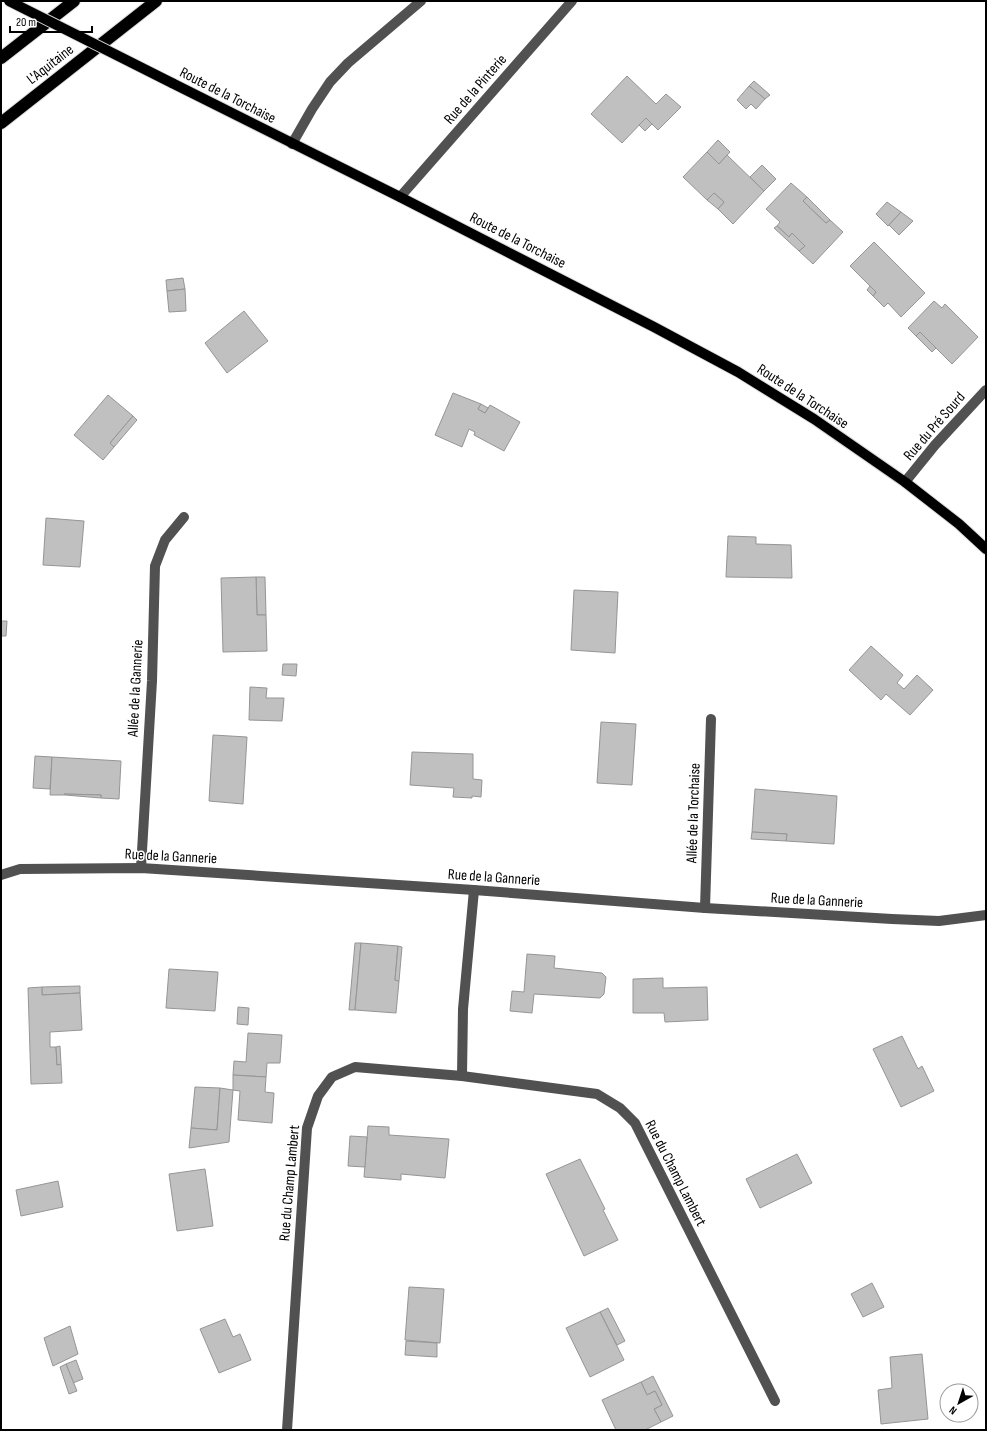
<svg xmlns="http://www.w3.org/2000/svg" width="987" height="1431" viewBox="0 0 987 1431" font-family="'Sofia Sans Condensed',sans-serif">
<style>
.building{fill:#c0c0c0;stroke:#959595}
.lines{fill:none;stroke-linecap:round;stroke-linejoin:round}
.major-casing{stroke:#dbdbdb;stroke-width:12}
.highway-casing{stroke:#dbdbdb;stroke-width:14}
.minor{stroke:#515151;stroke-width:10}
.major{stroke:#000;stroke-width:10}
.highway{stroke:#000;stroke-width:12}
.major-bridge-casing{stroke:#dbdbdb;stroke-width:12;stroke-linecap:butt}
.major-bridge{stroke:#000;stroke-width:10}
.labels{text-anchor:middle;stroke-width:3;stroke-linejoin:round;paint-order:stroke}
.street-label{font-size:15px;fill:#000;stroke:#fff}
</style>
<rect width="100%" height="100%" fill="#fff"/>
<!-- building -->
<g class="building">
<polygon points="627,76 656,104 666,94 681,107 658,130 646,118 622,143 591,114"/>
<polygon points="754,81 770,95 765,99 749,86"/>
<polygon points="749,86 765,99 756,109 751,104 746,109 737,100"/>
<polygon points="646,118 652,124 645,131 639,125"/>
<polygon points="718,140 730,152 719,164 707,152"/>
<polygon points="707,152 719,164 727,155 764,191 733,224 718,209 724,202 714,193 707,200 683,177"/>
<polygon points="762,165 776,179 764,191 750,177"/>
<polygon points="791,183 807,197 803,201 826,223 830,220 843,232 813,264 799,251 805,246 792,233 789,237 777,226 780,222 766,209"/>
<polygon points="714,193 724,202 718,209 707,200"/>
<polygon points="807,197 830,220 826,223 803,201"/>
<polygon points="887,202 901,212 888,226 876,214"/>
<polygon points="901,212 913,221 899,235 889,225"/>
<polygon points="777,226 789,237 792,233 805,246 799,251 774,228"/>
<polygon points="874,242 925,293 901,317 888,303 884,307 873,296 876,292 850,266"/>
<polygon points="183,278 185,289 167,291 166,280"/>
<polygon points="870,286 876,292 873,296 867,290"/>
<polygon points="185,289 186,311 169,312 167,291"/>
<polygon points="934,301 942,308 945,304 978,337 952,364 920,332 916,336 908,328"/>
<polygon points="244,311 268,341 227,373 205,343"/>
<polygon points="920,332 936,348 932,352 916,336"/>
<polygon points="453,393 481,404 478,409 485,413 490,405 520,422 504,451 474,435 475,432 469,429 462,447 435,435"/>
<polygon points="108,395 133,416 110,443 114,447 103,460 74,435"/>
<polygon points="481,404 488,408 485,413 478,409"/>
<polygon points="133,416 137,420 114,447 110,443"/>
<polygon points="46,518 84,521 80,567 43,565"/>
<polygon points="728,536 756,537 756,544 791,545 792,578 726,577"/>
<polygon points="256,577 265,577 266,615 257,615"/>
<polygon points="256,577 257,615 266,615 267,651 223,652 221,578"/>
<polygon points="574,590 618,592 615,653 571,650"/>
<polygon points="1,621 7,621 6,636 1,636"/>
<polygon points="871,646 903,675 897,683 904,689 917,675 933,690 910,715 886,694 881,700 849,670"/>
<polygon points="283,664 297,664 296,676 282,675"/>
<polygon points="250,687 267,688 266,698 284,698 282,721 249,720"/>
<polygon points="601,722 636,724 632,785 597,783"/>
<polygon points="213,735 247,737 243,804 209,801"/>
<polygon points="412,752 473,754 473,779 482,780 481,797 472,796 472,798 453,797 454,788 410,785"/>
<polygon points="35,756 52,757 50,789 33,788"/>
<polygon points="52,757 121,761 119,799 101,798 101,795 64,794 65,795 50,795"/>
<polygon points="755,789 837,796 834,844 786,841 787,834 752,832"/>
<polygon points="64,794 101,795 101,798 65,795"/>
<polygon points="752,832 787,834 786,841 751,839"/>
<polygon points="355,943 361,943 355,1010 349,1010"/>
<polygon points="361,943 398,946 395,980 399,981 396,1013 355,1010"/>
<polygon points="398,946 402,947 399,981 395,980"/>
<polygon points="527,954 555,956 554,968 602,973 606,977 604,994 600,998 534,994 532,1013 510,1011 512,991 524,992"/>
<polygon points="169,969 218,972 215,1011 166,1008"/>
<polygon points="663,978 663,988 707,987 708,1020 665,1022 664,1013 633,1013 633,979"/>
<polygon points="80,986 80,993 42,995 42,987"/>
<polygon points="42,987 42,995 80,993 82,1030 50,1032 50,1047 56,1047 57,1065 61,1064 62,1083 31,1084 28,988"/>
<polygon points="238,1007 249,1008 248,1025 237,1024"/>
<polygon points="248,1033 282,1035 280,1063 267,1063 266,1077 233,1075 234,1061 246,1062"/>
<polygon points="902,1036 918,1069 922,1066 934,1091 901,1107 873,1049"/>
<polygon points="60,1046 61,1064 57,1065 56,1047"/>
<polygon points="233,1075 266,1077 265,1092 274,1093 272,1123 238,1120 240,1091 233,1090"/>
<polygon points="195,1087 220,1088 217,1130 191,1128"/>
<polygon points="220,1088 233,1090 229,1142 189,1148 191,1128 217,1130"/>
<polygon points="368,1126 389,1127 389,1135 449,1139 445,1178 401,1174 401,1180 364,1177"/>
<polygon points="350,1136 367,1137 365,1167 348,1166"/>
<polygon points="797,1154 812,1183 760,1208 746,1179"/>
<polygon points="580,1159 605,1209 603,1210 618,1240 584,1256 546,1174"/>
<polygon points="205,1169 213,1226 177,1231 169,1174"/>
<polygon points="58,1181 63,1207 21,1216 16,1190"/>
<polygon points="872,1283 884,1307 863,1317 851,1294"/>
<polygon points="409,1287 444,1289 440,1343 405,1340"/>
<polygon points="608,1308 625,1341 617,1345 600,1312"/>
<polygon points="600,1312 624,1360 590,1377 566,1328"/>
<polygon points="225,1319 233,1337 240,1334 251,1360 219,1373 200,1329"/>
<polygon points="70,1326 78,1354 53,1366 44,1338"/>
<polygon points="406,1341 437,1343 437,1357 405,1355"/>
<polygon points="922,1354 928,1419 881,1424 878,1390 892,1388 890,1357"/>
<polygon points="76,1360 83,1379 73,1383 66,1364"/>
<polygon points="66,1364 77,1391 69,1394 60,1367"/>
<polygon points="653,1376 673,1416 661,1422 654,1409 662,1405 655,1391 647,1395 641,1382"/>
<polygon points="641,1382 647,1395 655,1391 662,1405 654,1409 661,1422 645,1430 616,1430 602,1400"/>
</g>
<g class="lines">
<!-- major casing -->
<g class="major-casing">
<polyline id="major" points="172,83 400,197 654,327 738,372 814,419 905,482 959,524 986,549"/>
</g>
<!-- highway casing -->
<g class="highway-casing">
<g id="highway">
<polyline points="1,58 74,1"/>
<polyline points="1,123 156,1"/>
</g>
</g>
<!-- minor -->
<g class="minor">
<polyline points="292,144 312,109 330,82 348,63 421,1"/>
<polyline points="400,197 572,1"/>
<polyline points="905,482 935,445 986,390"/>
<polyline points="141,868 152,681 155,566 165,540 184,517"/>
<polyline points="1,875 20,869 141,868 474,890 705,908 892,919 939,921 986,915"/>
<polyline points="705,908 711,719"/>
<polyline points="462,1076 463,1009 474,890"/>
<polyline points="287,1430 307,1128 318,1096 332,1077 355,1067 462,1076 597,1094 620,1108 635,1123 775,1401"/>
</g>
<!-- major -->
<use href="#major" class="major"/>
<!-- highway -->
<use href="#highway" class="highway"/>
<!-- major-bridge casing -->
<g class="major-bridge-casing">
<polyline id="major-bridge" points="9,1 172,83"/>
</g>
<!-- major-bridge -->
<use href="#major-bridge" class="major-bridge"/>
</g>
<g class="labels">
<!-- street labels -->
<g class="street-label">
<text transform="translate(50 64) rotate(-38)" y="5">L'Aquitaine</text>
<text transform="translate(475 89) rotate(-49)" y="5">Rue de la Pinterie</text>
<text transform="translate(228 95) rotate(27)" y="5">Route de la Torchaise</text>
<text transform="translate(518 240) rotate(27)" y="5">Route de la Torchaise</text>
<text transform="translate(803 396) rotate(33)" y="5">Route de la Torchaise</text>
<text transform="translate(934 426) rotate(-49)" y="5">Rue du Pré Sourd</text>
<text transform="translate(135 688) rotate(-87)" y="5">Allée de la Gannerie</text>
<text transform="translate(693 813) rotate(-88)" y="5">Allée de la Torchaise</text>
<text transform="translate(171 856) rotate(3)" y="5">Rue de la Gannerie</text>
<text transform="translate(494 877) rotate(4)" y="5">Rue de la Gannerie</text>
<text transform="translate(817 900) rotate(3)" y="5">Rue de la Gannerie</text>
<text transform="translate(676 1173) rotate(63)" y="5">Rue du Champ Lambert</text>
<text transform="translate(289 1183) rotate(-85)" y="5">Rue du Champ Lambert</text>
</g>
</g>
<!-- border -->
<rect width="987" height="1431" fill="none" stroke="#000000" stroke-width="4"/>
<!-- north arrow -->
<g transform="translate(959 1403) rotate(219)"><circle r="19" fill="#ffffff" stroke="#999999"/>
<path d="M0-3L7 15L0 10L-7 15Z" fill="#000000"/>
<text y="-6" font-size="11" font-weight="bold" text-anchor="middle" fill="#000000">N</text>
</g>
<!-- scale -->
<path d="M10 26v6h82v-6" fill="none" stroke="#000000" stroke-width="2"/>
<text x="16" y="26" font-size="12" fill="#000000" stroke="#ffffff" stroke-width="3" paint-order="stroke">20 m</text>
</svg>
